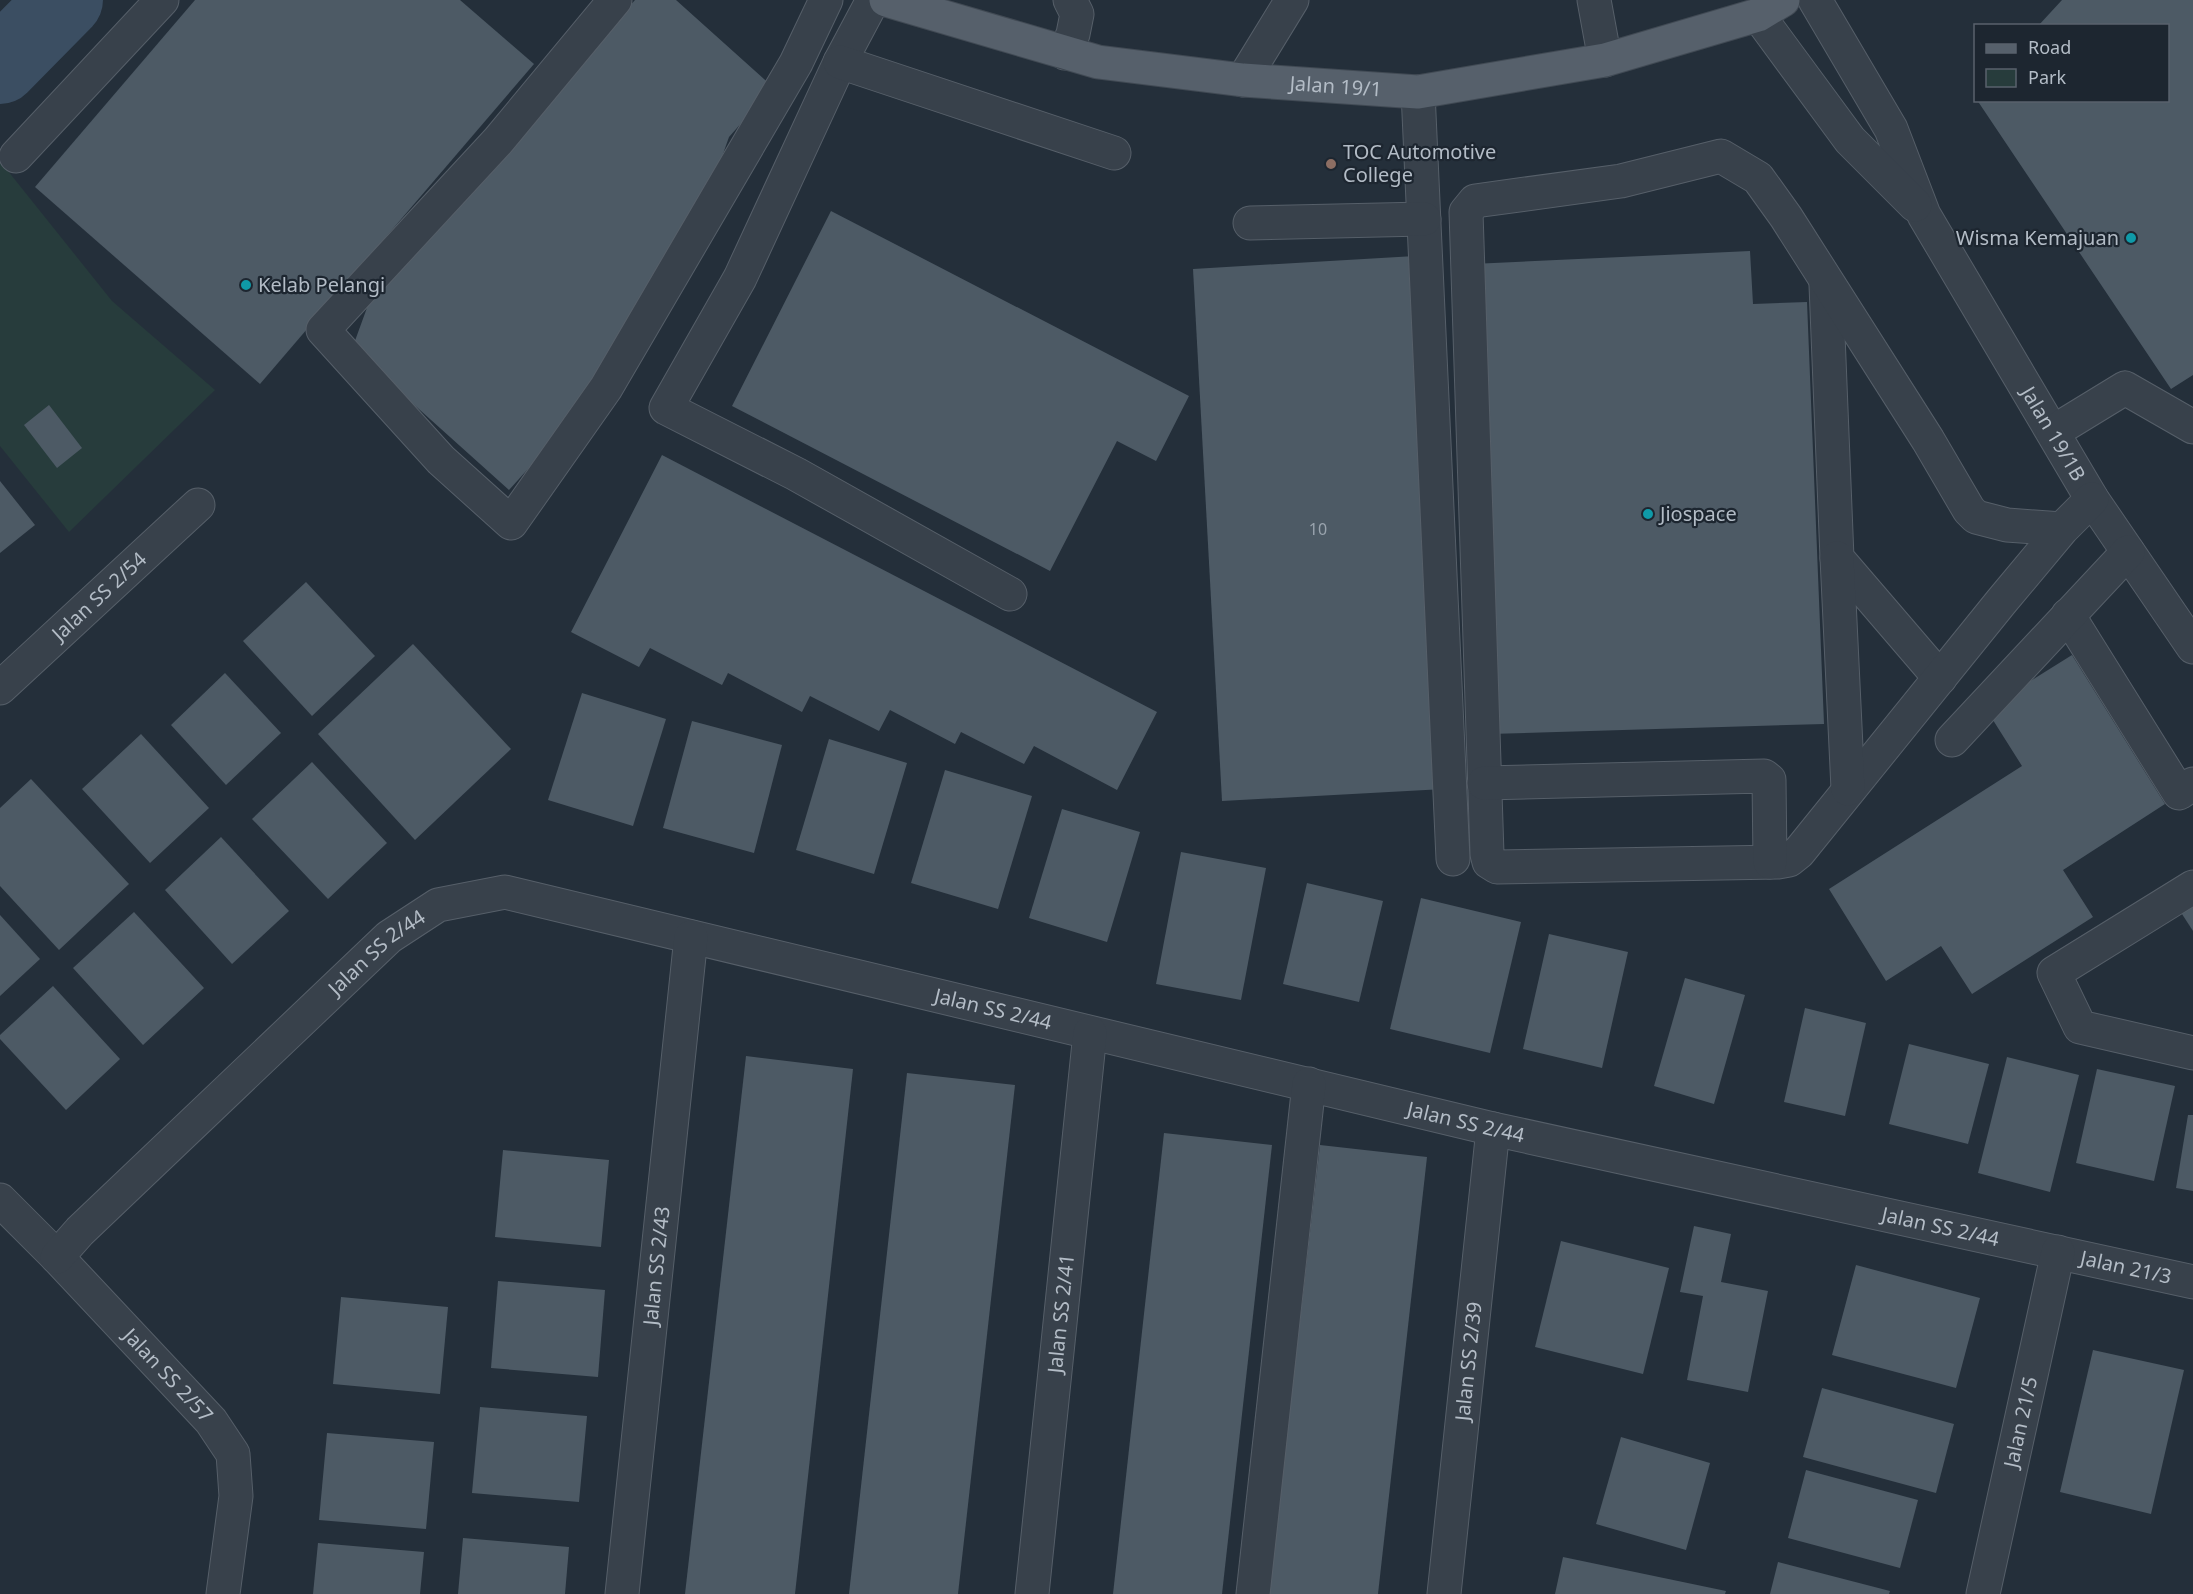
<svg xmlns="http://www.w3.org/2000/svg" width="2193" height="1594" viewBox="0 0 2193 1594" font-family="'Noto Sans',sans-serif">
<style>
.green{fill:#273c3c}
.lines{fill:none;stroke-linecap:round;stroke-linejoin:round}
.river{stroke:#3b4e62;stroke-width:76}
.building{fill:#4d5a65}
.minor-casing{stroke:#565f69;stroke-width:35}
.major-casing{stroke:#414a54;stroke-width:35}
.minor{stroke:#38414b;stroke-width:33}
.major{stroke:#56606b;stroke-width:33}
.education-dot{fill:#8d6e63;stroke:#1d2630;stroke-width:2}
.culture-dot{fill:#0f9aa8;stroke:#1d2630;stroke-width:2}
.labels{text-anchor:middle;stroke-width:4.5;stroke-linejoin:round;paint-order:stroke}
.number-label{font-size:16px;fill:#9aa4ae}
.street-label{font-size:20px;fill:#b3bcc6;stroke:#1d2630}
.poi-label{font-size:20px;fill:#b3bcc6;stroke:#1d2630;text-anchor:start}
</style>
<rect width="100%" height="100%" fill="#242f3a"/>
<!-- green -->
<polygon class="green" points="0,161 112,301 215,390 69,532 0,446"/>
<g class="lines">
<!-- river -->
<polyline class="river" points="0,66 65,0"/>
</g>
<!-- building -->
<g class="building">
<polygon points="195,0 460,0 534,64 260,384 35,187"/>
<polygon points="635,0 676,0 773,87 729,137 718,168 573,419 509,490 352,349 372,294 436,225"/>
<polygon points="2062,0 2193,0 2193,375 2171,389 1977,100 2168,100 2168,26 2038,26"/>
<polygon points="831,211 1189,396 1156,461 1117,441 1050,571 732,406"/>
<polygon points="1750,251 1753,304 1807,302 1824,724 1489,734 1472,264"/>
<polygon points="1415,256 1444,789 1222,801 1193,269"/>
<polygon points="49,405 82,448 57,468 24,425"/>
<polygon points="662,455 1157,712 1117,790 1034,746 1024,764 961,732 955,744 890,710 879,731 810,696 802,712 728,673 722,685 650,648 639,667 571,632"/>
<polygon points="0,481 35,525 0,553"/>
<polygon points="306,582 375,656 312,716 243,641"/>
<polygon points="413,644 511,749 415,840 318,734"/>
<polygon points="2072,655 2165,804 2063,870 2093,917 1972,994 1941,946 1886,981 1829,889 2022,766 1986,709"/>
<polygon points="225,673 281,733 226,785 171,725"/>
<polygon points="582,693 666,719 633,826 548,800"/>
<polygon points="692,721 782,745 754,853 663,828"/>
<polygon points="141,734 209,808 150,863 82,789"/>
<polygon points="829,739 907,763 874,874 796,850"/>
<polygon points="312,762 387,843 328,899 252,819"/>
<polygon points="945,770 1032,796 998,909 911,883"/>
<polygon points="31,779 129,884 59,950 0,886 0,808"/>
<polygon points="1062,809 1140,832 1107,942 1029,918"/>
<polygon points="221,837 289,911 232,964 165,890"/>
<polygon points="1181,852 1266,868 1241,1000 1156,984"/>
<polygon points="1307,883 1383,901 1359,1002 1283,984"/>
<polygon points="1421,898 1521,922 1490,1053 1390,1029"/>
<polygon points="2193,903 2193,931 2180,911"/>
<polygon points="134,912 204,988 143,1045 73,968"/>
<polygon points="0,915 40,959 0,996"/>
<polygon points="1549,934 1628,952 1602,1068 1523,1049"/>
<polygon points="1685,978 1745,995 1714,1104 1654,1086"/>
<polygon points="53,986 120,1059 66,1110 0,1039 0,1035"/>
<polygon points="1805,1008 1866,1023 1845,1116 1784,1102"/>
<polygon points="1909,1044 1989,1064 1968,1144 1889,1124"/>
<polygon points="746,1056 853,1069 795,1594 685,1594"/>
<polygon points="2007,1057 2079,1075 2050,1192 1978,1173"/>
<polygon points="2097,1069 2175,1086 2154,1181 2076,1163"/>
<polygon points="907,1073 1015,1085 958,1594 849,1594"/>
<polygon points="2188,1115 2193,1115 2193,1191 2176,1188"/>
<polygon points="1164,1133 1272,1145 1222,1594 1113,1594"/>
<polygon points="1320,1145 1427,1157 1378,1594 1269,1594"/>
<polygon points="503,1150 609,1160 601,1247 495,1237"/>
<polygon points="1694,1226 1731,1234 1721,1282 1768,1291 1748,1392 1687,1380 1703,1296 1680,1292"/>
<polygon points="1561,1241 1669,1268 1643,1374 1535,1347"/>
<polygon points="1856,1265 1980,1298 1956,1388 1832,1355"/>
<polygon points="498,1281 605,1290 598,1377 491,1368"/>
<polygon points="341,1297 448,1307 440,1394 333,1384"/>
<polygon points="2093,1350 2184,1370 2151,1514 2060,1492"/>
<polygon points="1822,1388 1954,1424 1936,1493 1803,1457"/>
<polygon points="480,1407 587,1416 579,1502 472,1493"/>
<polygon points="327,1433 434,1442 426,1529 319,1520"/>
<polygon points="1621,1437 1710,1463 1686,1550 1596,1524"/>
<polygon points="1806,1470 1918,1500 1900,1568 1788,1538"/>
<polygon points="463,1538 569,1547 565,1594 458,1594"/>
<polygon points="318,1543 424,1552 420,1594 313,1594"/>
<polygon points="1563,1557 1726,1591 1725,1594 1555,1594"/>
<polygon points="1778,1562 1890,1591 1889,1594 1770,1594"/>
</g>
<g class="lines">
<!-- minor casing -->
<g class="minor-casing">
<g id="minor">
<polyline points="615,0 498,141 323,330 441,460 511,523 606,388 796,63 826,0"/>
<polyline points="873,0 840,62 740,278 666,408 796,474 1010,594"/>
<polyline points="1594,0 1605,60"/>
<path id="s1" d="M1815 0 1891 129 1924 215 2092 499 2193 647"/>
<polyline points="1758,15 1850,140 1915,205"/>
<polyline points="1065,53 1073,34 1077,14 1070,0"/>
<polyline points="840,62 1114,153"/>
<polyline points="1243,80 1292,0"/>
<polyline points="1418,92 1453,859"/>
<polyline points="16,156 162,0"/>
<polyline points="1250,223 1424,219"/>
<polyline points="1826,285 1837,558 1940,678"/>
<polyline points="2053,432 2125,388 2193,427"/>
<polyline points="2062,529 2007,525 1976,517 1969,510 1928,440 1786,217 1758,178 1721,156 1621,181 1475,201 1466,212 1487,854 1489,862 1497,867 1778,862 1789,860 1799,852 2001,602 2062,529 2092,499"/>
<polyline points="1837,558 1848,789"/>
<polyline points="2068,615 2179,793 2193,784"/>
<path id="s2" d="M0 688 198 505"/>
<polyline points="1952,740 2128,552"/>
<polyline points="1484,783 1764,776 1769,780 1770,862"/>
<polyline points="2193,887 2054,973 2080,1027 2193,1053"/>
<path id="s3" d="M0 1200 57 1257 211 1421 233 1454 236 1496 223 1594"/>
<path id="s4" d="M57 1257 80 1231 389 937 438 905 505 892 1493 1129 2193 1282"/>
<path id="s5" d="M622 1594 691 937"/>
<path id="s6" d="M1032 1594 1090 1033"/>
<polyline points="1253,1594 1309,1084"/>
<path id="s7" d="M1444 1594 1493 1129"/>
<path id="s8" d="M1983 1594 2058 1252"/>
</g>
</g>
<!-- major casing -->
<g class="major-casing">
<g id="major">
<path id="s9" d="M886 0 1098 62 1243 80 1418 92 1605 60 1758 15 1783 0"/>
</g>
</g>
<!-- minor -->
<use href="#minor" class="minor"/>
<!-- major -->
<use href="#major" class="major"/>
</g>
<!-- markers -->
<circle class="education-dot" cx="1331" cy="164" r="6"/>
<g class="culture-dot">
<circle cx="2131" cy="238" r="6"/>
<circle cx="246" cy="285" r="6"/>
<circle cx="1648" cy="514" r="6"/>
</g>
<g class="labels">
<!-- number labels -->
<g class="number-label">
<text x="1318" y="535">10</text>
</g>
<!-- street labels -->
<g class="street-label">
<text dy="7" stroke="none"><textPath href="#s9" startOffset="460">Jalan 19/1</textPath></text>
<text dy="7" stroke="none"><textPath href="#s1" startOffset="496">Jalan 19/1B</textPath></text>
<text dy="7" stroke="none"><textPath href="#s2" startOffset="135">Jalan SS 2/54</textPath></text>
<text dy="7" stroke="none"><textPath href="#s4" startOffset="442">Jalan SS 2/44</textPath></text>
<text dy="7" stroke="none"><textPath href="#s4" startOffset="1090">Jalan SS 2/44</textPath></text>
<text dy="7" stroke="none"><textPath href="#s4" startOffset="1576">Jalan SS 2/44</textPath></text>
<text dy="7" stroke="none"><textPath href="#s4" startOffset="2062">Jalan SS 2/44</textPath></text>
<text dy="7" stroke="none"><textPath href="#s5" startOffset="330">Jalan SS 2/43</textPath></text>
<text dy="7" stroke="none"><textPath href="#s4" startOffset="2252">Jalan 21/3</textPath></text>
<text dy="7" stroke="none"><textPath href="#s6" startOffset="282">Jalan SS 2/41</textPath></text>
<text dy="7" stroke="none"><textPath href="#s7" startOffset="234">Jalan SS 2/39</textPath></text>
<text dy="7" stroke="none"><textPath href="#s3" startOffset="243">Jalan SS 2/57</textPath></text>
<text dy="7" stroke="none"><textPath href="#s8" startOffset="176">Jalan 21/5</textPath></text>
</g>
<!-- poi labels -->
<g class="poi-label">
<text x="1343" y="159">TOC Automotive<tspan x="1343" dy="23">College</tspan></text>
<text x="2119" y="245" text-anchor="end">Wisma Kemajuan</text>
<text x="258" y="292">Kelab Pelangi</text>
<text x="1660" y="521">Jiospace</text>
</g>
</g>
<!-- legend -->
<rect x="1974" y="24" width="195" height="78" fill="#1d2630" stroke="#59626c" stroke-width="1.5"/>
<rect x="1986" y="44" width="30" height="9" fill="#56606b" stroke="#59626c" stroke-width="1.5"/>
<text x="2028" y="54" font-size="18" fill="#b3bcc6">Road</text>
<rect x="1986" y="69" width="30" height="18" fill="#273c3c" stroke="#59626c" stroke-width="1.5"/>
<text x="2028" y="84" font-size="18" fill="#b3bcc6">Park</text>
</svg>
